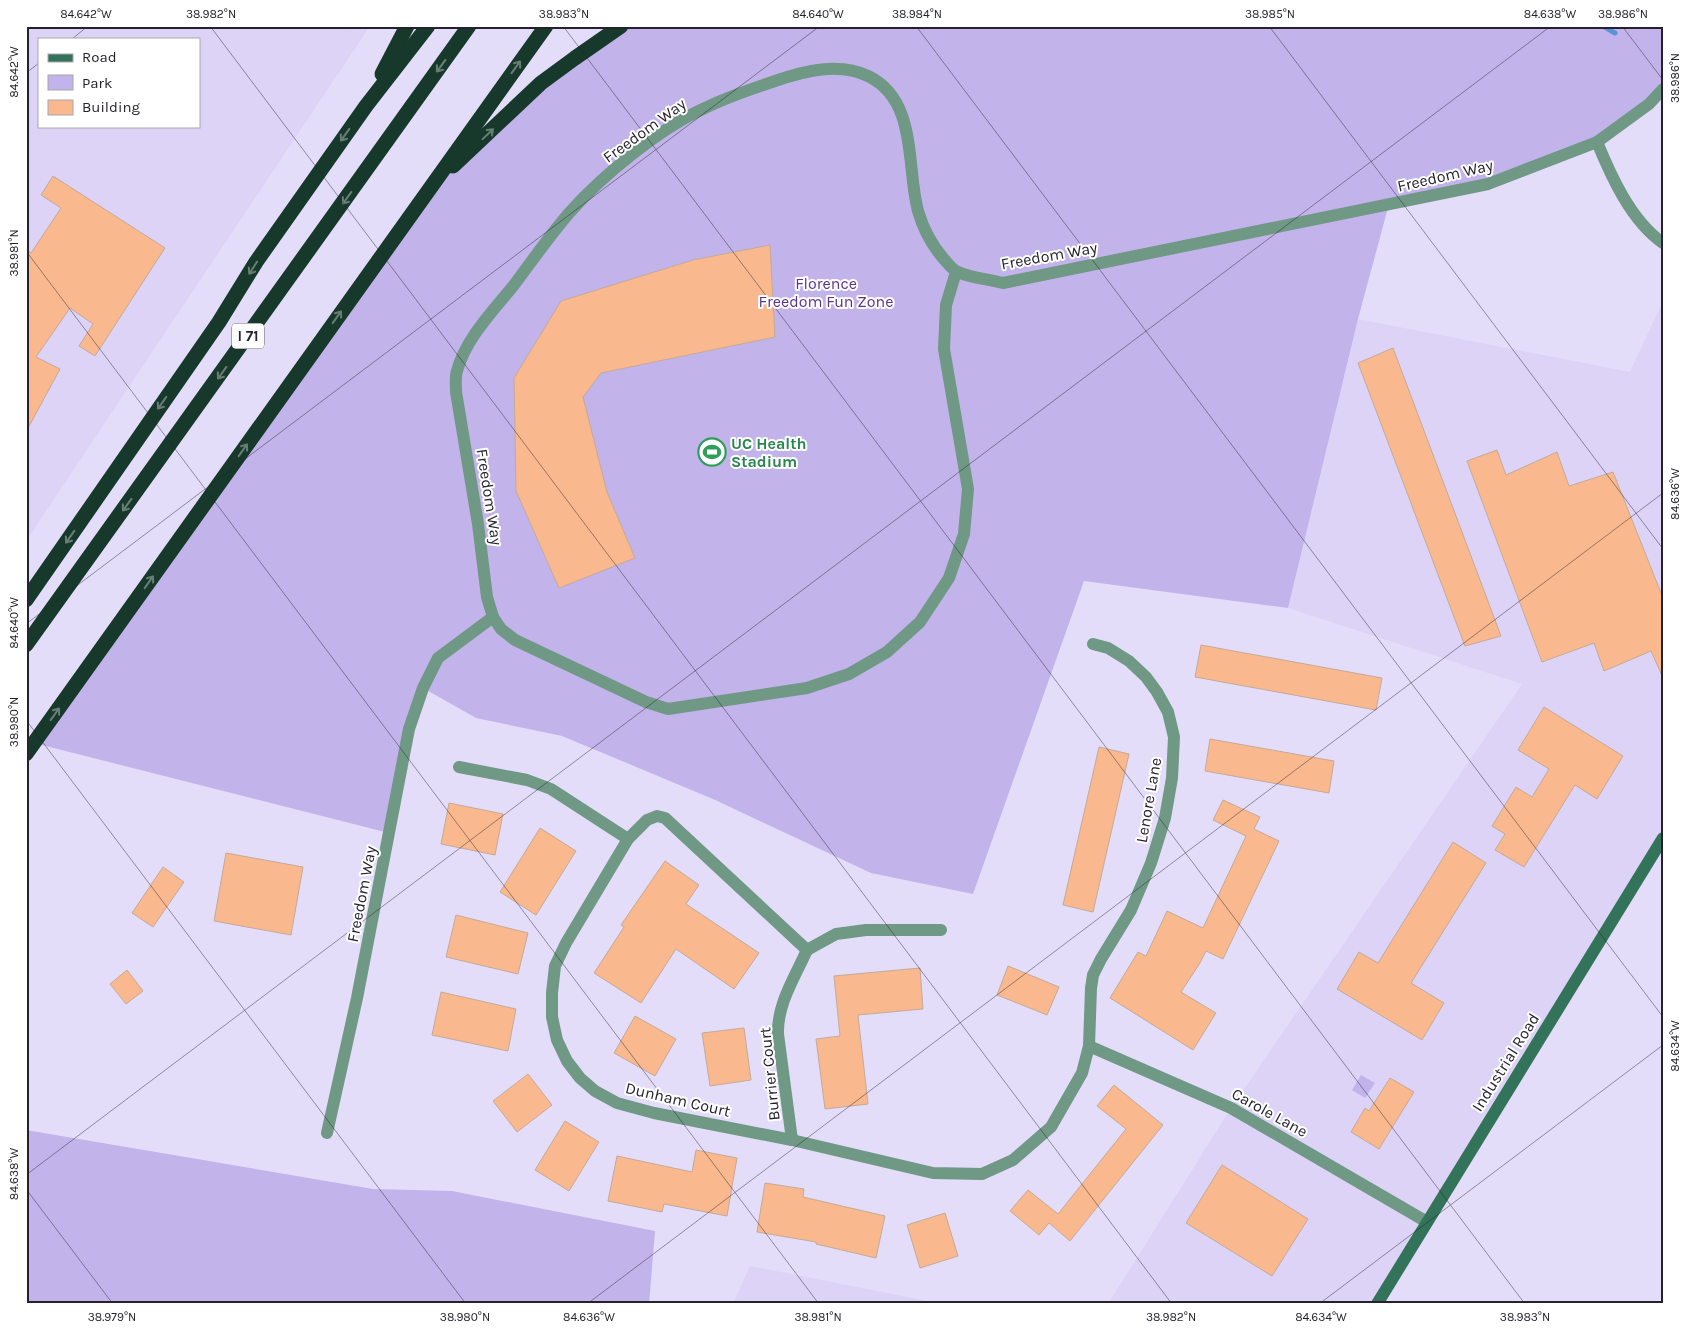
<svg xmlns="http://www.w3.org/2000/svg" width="1689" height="1330" viewBox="0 0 1689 1330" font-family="Karla,sans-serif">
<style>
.built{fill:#dcd3f6;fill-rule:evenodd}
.green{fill:#c2b3ea}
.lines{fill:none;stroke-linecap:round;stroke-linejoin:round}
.stream{stroke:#5a94d7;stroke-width:5}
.building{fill:#f9b88d;stroke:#c4aa99}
.street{stroke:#6f9885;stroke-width:12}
.secondary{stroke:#327359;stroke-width:12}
.highway{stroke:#17392b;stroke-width:15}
.oneway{stroke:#687e75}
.ticks{fill:none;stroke:#25222d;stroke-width:1;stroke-opacity:0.45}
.labels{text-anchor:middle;stroke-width:4;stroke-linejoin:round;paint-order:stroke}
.shield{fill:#fff;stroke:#66646c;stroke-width:1}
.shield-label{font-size:15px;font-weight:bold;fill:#25222d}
.street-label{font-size:16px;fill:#25222d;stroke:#fff}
.park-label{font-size:16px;fill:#583492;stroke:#fff}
.leisure-label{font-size:16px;font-weight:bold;fill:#27864d;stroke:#fff;text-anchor:start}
.neatline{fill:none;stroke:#25222d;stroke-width:2}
.ticks-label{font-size:12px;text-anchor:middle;fill:#25222d}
</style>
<rect width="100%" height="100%" fill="#e4ddf9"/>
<!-- built -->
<g class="built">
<path d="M26 26H370L26 541ZM39 39H199V126H39Z"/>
<polygon points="1663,301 1663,838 1377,1304 1108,1304 1231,1108 1522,684 1288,608 1358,319 1630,372"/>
<polygon points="750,1266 943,1304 733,1304"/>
</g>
<!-- green -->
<g class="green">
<polygon points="621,26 1663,26 1663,89 1597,142 1488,184 1389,204 1358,319 1288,608 1084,581 973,894 871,873 713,799 562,736 476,718 423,688 389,833 34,743 427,191 541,83"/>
<polygon points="1361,1075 1375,1083 1365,1098 1352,1090"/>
<polygon points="26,1130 373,1189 452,1191 655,1231 649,1304 26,1304"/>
</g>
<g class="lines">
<!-- stream -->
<polyline class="stream" points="1603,26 1615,33"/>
</g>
<!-- building -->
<g class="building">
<polygon points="53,176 165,248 95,356 79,346 93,324 70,308 36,357 60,369 26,432 26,249 31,253 61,208 41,195"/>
<polygon points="770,245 775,337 601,373 583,397 607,492 635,558 559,588 516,491 514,378 561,301 693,260"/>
<polygon points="1393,348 1501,636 1465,646 1358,363"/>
<polygon points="1497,450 1506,475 1557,452 1569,486 1613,472 1663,598 1663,678 1651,651 1604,671 1594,643 1542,662 1467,461"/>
<polygon points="1201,645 1382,678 1376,710 1195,677"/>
<polygon points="1544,707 1623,756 1597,799 1575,785 1524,867 1495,850 1505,834 1492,826 1516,787 1532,797 1549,769 1518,750"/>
<polygon points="1210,739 1334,761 1329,793 1205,771"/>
<polygon points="1099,747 1129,754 1093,912 1063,905"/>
<polygon points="1223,800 1260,817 1254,829 1279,841 1223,959 1206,951 1200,963 1181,992 1216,1013 1193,1050 1110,998 1138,952 1146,956 1167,911 1203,928 1246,836 1213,820"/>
<polygon points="449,803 503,814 495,855 441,844"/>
<polygon points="540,828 576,851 536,915 500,892"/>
<polygon points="1453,842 1486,863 1411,983 1444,1003 1422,1040 1337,989 1359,952 1378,963"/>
<polygon points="226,853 303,867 291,935 214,921"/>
<polygon points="665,861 699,885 686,904 759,953 734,989 676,949 641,1003 594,973 624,927 621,925"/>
<polygon points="163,867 184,882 153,927 132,913"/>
<polygon points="456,915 528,933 518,974 446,957"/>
<polygon points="1008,966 1059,987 1047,1015 997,995"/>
<polygon points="920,968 923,1009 858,1015 868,1104 825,1109 816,1039 840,1036 834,976"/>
<polygon points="127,970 143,991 126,1004 110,984"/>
<polygon points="441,992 516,1009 508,1051 432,1035"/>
<polygon points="635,1016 676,1039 655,1076 614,1053"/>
<polygon points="744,1028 751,1080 710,1086 702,1033"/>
<polygon points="528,1074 552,1105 517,1132 493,1101"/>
<polygon points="1390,1078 1414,1092 1379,1149 1351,1132 1365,1108 1369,1111"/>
<polygon points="1114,1085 1163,1125 1070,1241 1049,1223 1039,1235 1010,1211 1028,1190 1058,1214 1126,1129 1097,1106"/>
<polygon points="565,1121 599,1142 569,1191 535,1170"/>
<polygon points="696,1150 737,1158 727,1216 664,1204 662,1212 608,1201 617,1156 692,1172"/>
<polygon points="1222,1165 1308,1219 1272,1276 1186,1223"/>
<polygon points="765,1183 804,1189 803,1197 885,1216 876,1258 816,1244 816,1242 757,1232"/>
<polygon points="945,1213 958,1256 920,1268 907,1225"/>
</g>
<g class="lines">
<!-- street -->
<g class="street">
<path d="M1597 142C1611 176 1631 221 1663 243"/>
<polyline points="493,617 501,629 515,640 646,702 668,709 807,688 849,674 887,652 920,622 949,578 964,534 968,489 944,349 946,305 956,272"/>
<polyline points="459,767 527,780 551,789 628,839"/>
<polyline points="807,950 665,818 657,816 647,820 628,839 566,943 555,966 552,993 552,1017 557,1040 567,1061 580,1078 595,1091 617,1103 654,1113 792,1140 933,1173 982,1174 1013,1160 1051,1127 1082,1073 1089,1046 1091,988 1093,975 1101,959 1131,910 1151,863 1165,818 1172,778 1174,737 1168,712 1157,692 1146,677 1129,661 1108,648 1093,644"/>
<polyline points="807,950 836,934 866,930 941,930"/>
<polyline points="1089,1046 1231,1108 1427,1222"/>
<path d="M327 1133 357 998 409 729 423 688 438 658 493 617 487 597 478 524 456 392C456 385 455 377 457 371 466 338 493 311 514 285 532 261 550 235 570 212 603 175 660 128 705 108 727 97 751 89 775 81 804 71 839 62 868 76 918 100 906 166 918 211 923 228 931 244 943 258 947 262 952 270 958 272 971 278 988 279 1003 283L1488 184 1597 142 1649 104 1663 89"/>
<path d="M792 1140 778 1034C777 1004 795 977 807 950"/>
</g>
<!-- secondary -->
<polyline class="secondary" points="1377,1304 1663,838"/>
<!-- highway -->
<g class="highway">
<polyline points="382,74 407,26"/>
<polyline points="453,166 541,83 575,58 621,26"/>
<polyline points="26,600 219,322 256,262 366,106 428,26"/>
<polyline points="26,645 469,26"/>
<polyline points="26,754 546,26"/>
</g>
</g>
<!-- one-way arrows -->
<defs><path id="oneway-shaft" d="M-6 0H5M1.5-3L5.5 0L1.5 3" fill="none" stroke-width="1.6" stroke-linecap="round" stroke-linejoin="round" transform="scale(1.25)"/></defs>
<g class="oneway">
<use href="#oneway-shaft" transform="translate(441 66) rotate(126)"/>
<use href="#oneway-shaft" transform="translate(516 67) rotate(-54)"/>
<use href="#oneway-shaft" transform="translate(488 134) rotate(-43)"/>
<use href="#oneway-shaft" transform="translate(345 135) rotate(125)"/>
<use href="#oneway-shaft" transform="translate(347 198) rotate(126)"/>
<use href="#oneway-shaft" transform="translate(253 268) rotate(123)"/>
<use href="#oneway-shaft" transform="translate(337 317) rotate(-55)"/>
<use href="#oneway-shaft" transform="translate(222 373) rotate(126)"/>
<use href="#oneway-shaft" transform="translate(162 403) rotate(125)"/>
<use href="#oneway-shaft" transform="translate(243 450) rotate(-55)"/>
<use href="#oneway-shaft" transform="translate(127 505) rotate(126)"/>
<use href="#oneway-shaft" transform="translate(70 537) rotate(125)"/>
<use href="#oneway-shaft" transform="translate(149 582) rotate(-55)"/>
<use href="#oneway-shaft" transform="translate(55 714) rotate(-54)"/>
</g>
<!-- ticks -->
<path class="ticks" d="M210 26 1172 1304M563 26 1525 1304M916 26 1663 1017M1269 26 1663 549M1622 26 1663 80M72 39 88 26M26 73 39 63M26 251 819 1304M26 624 820 26M26 720 466 1304M26 1175 1551 26M26 1189 113 1304M587 1304 1663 493M1319 1304 1663 1045"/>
<!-- icons -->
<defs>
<g id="stadium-ring" transform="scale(1.4375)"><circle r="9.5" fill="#fff" stroke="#2e9e5b" stroke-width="1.5"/><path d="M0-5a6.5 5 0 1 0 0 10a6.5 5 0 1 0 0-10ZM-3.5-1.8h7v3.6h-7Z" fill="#2e9e5b"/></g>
</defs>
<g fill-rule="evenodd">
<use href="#stadium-ring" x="712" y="452"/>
</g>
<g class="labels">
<!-- shield labels -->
<rect class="shield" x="232" y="323.5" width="32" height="25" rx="4"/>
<g class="shield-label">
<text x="248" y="341">I 71</text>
</g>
<!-- street labels -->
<g class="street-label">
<text transform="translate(644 130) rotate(-36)" y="6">Freedom Way</text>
<text transform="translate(1445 175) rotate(-13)" y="6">Freedom Way</text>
<text transform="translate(1049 255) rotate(-10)" y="6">Freedom Way</text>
<text transform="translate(490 497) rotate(81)" y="6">Freedom Way</text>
<text transform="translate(1148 800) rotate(-80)" y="6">Lenore Lane</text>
<text transform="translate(361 894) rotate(-79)" y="6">Freedom Way</text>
<text transform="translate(1505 1062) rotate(-58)" y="6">Industrial Road</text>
<text transform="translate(769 1074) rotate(-96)" y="6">Burrier Court</text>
<text transform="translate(678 1099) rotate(13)" y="6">Dunham Court</text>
<text transform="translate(1270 1112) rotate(29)" y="6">Carole Lane</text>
</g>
<!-- park labels -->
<g class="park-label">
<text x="826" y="289">Florence<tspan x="826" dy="18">Freedom Fun Zone</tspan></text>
</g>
<!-- leisure labels -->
<g class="leisure-label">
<text x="731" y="449">UC Health<tspan x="731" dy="18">Stadium</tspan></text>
</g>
</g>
<!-- border -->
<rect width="1689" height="1330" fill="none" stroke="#ffffff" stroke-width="55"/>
<!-- legend -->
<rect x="38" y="38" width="162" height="90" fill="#ffffff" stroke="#a8a7ab"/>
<rect x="48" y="54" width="25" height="8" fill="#327359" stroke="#a8a7ab"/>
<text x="82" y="62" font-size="15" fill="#25222d">Road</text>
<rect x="48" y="75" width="25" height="15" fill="#c2b3ea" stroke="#a8a7ab"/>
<text x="82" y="88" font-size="15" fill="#25222d">Park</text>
<rect x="48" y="100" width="25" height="15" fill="#f9b88d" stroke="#a8a7ab"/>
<text x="82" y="112" font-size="15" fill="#25222d">Building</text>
<rect x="28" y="28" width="1634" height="1274" class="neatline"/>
<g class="ticks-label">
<text x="86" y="18">84.642°W</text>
<text x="211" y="18">38.982°N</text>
<text x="564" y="18">38.983°N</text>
<text x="818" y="18">84.640°W</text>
<text x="917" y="18">38.984°N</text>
<text x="1270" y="18">38.985°N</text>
<text x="1550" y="18">84.638°W</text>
<text x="1623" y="18">38.986°N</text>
<text transform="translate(14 72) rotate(-90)" y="4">84.642°W</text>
<text transform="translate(1675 78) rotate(-90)" y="4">38.986°N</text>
<text transform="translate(14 253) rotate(-90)" y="4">38.981°N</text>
<text transform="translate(1675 494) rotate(-90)" y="4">84.636°W</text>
<text transform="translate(14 623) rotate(-90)" y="4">84.640°W</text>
<text transform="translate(14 722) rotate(-90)" y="4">38.980°N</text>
<text transform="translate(1675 1046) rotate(-90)" y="4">84.634°W</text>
<text transform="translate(14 1174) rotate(-90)" y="4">84.638°W</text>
<text x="112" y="1321">38.979°N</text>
<text x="465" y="1321">38.980°N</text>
<text x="589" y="1321">84.636°W</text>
<text x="818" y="1321">38.981°N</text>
<text x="1171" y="1321">38.982°N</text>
<text x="1321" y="1321">84.634°W</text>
<text x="1525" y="1321">38.983°N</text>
</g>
</svg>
